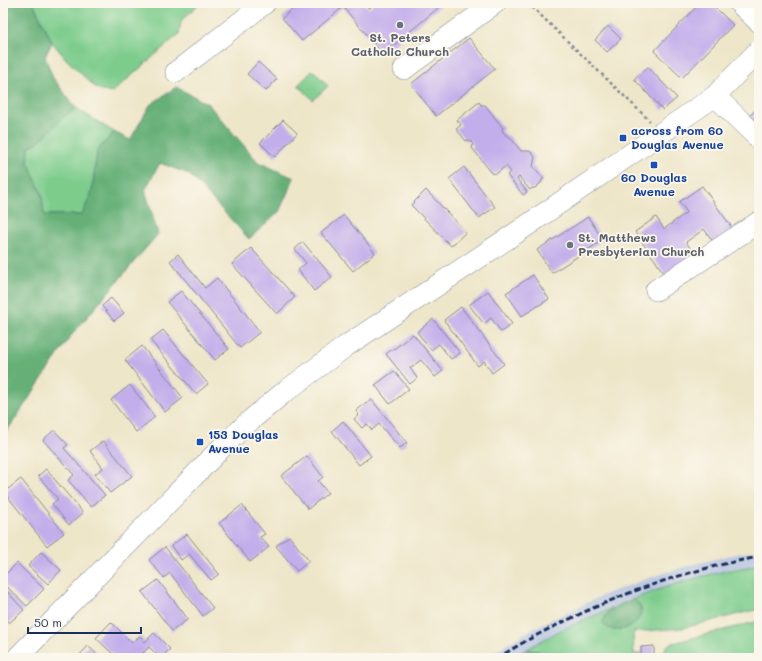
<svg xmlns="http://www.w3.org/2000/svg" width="762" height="661" viewBox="0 0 762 661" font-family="Mali,sans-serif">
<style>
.industrial{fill:#b7c5de}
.green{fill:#7dcc8c;stroke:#4c7e75}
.forest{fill:#66b078;stroke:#40706b}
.building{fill:#c2aeeb}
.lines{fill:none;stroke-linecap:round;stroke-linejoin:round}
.minor-casing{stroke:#848a94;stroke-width:22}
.path{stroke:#848a94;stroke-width:2.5;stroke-dasharray:3 3;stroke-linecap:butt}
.minor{stroke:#fff;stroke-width:21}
.rail{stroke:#1b2f5e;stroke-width:3;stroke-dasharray:6 3;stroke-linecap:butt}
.worship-dot{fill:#6b7280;stroke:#fbf7ec;stroke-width:1.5}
.transit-dot{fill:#1a4fb4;stroke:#fbf7ec;stroke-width:1.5}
.labels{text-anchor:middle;stroke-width:3.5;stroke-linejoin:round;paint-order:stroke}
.worship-label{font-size:12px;font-weight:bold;fill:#5b616d;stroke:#fbf7ec}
.transit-label{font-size:12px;font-weight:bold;fill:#164399;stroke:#fbf7ec;text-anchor:start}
</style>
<rect width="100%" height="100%" fill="#fbf7ec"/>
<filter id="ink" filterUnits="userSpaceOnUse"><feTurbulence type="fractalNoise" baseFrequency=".025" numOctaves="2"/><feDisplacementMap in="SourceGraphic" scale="8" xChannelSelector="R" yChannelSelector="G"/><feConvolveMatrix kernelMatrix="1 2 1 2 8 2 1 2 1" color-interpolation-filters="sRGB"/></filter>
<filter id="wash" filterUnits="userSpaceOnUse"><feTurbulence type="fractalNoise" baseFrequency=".012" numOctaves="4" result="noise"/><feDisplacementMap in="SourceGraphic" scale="16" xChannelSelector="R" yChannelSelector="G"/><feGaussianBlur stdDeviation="0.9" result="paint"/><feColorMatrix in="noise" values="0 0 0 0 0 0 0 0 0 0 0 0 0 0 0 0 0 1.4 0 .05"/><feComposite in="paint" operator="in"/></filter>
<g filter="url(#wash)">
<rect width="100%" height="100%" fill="#eee6c9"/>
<!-- industrial -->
<polygon class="industrial" points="759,550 759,565 735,568 708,575 653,592 612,608 559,631 512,658 484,658 535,627 608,593 649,578 687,566 731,555"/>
<!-- green -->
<g class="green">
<polygon points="33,3 200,3 181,21 179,34 114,91 110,93 96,88 66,59 52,42"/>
<polygon points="313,70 328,86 313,100 298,85"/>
<polygon points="76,108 114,132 97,151 92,192 82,215 44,215 42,195 28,162 29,147 41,140 64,117"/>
<path d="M759 565V609L683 628 633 632 634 654H641V658H550L540 652 527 649 559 631 612 608 607 613 642 610 640 605 634 599C674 583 716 571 759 565Z"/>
<path d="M759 621V658H664C664 652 664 647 669 644Z"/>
</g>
<!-- forest -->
<g class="forest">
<polygon points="3,3 33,3 52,42 45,57 53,78 76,108 64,117 41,140 29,147 28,162 42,195 44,215 82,215 92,192 97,151 114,132 130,140 150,105 176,87 208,104 258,162 294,178 279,212 249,239 189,174 160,163 145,190 158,234 70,337 3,437"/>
<path d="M634 599C656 616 620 642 603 624 605 608 621 604 634 599Z"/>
<polygon points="527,649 540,652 550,658 512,658"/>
</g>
<g id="blocks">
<!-- building -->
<g class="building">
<polygon points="300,3 364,3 369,9 375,3 444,3 383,54 343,7 302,41 282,18"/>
<polygon points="700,3 711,3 733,25 682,78 654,51"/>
<polygon points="608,26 621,39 607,52 595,40"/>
<polygon points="469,38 495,69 436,116 411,84"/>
<polygon points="258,62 277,79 266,91 247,74"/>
<polygon points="648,67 677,98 663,110 634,79"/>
<polygon points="479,102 481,105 485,105 503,128 502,131 506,135 509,136 521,151 530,151 535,157 533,166 544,179 542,180 541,183 535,188 532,188 530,190 519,177 517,179 527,192 523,195 507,175 511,172 506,166 496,174 492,173 472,148 473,144 469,140 467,140 466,141 456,129 461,125 457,120"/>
<polygon points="759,106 759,129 747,119"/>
<polygon points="283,120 297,133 275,157 260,143"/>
<polygon points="464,167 495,207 479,218 449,179"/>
<polygon points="702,186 733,229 714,243 704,229 686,242 695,255 666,276 635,232 656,217 664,229 687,212 679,202"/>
<polygon points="426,190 466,232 451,246 411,205"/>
<polygon points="344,215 375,253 353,271 321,233"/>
<polygon points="588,217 603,240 552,273 537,250"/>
<polygon points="303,242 332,277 314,291 298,270 306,263 295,249"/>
<polygon points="251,248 295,297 277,314 232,264"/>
<polygon points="178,254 205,288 217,278 260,332 240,348 170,261"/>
<polygon points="533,275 549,299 522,316 506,293"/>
<polygon points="181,291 229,349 215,360 167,302"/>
<polygon points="488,291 512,324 501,332 491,318 484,324 469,305"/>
<polygon points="111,298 124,313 114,321 102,306"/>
<polygon points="461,307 504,364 492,373 484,361 478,366 444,320"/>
<polygon points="433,319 460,353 451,359 439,344 431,350 417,332"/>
<polygon points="163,330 208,384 196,394 150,340"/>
<polygon points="413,334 443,371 435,377 421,360 410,368 417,378 410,384 386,354 394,348 394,349"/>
<polygon points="142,346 183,398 165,412 125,360"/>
<polygon points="394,371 409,389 390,404 375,385"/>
<polygon points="130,385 155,417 136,432 111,400"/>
<polygon points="371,399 407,443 400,448 379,424 372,430 367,424 362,428 354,419 359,415 356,411"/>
<polygon points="343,421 371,456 359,465 332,431"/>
<polygon points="54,430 68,445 64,448 105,495 91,507 68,480 74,475 43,440"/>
<polygon points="103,441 132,476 110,493 95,474 103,468 90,451"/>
<polygon points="307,456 323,477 318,481 328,493 308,509 281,476"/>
<polygon points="46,469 83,513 69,525 52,504 58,499 38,476"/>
<polygon points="21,479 64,533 47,546 4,492"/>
<polygon points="242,505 265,534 260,537 269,547 250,562 219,523"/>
<polygon points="187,534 219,574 211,580 189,554 181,560 171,546"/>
<polygon points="289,536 309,561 297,571 276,546"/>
<polygon points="165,547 213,608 203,616 170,573 164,578 149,560"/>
<polygon points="41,552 61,570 48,584 28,566"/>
<polygon points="17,563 44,589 27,606 3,583 3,577"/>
<polygon points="158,580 188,619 172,631 142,592"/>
<polygon points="3,587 24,610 9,623 3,617"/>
<polygon points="111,622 132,643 140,636 145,642 154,633 170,649 161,658 160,658 149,647 143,653 145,655 142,658 117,658 96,638"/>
<polygon points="88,646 101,658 77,658"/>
<polygon points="654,646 654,658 641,658 641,647"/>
</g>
</g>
</g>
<g filter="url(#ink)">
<use href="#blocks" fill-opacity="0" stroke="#848a94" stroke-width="1"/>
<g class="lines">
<!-- minor casing -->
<g class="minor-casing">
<g id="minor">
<polyline points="739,3 759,22"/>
<polyline points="404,69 495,3"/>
<polyline points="176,72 265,3"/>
<polyline points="715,96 759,139"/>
<polyline points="656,290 759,222"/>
<polyline points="17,658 226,443 252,419 282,394 346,346 516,233 715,96 759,50"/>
</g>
</g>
<!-- path -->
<polyline class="path" points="528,3 650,121"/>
<!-- minor -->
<use href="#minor" class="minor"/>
<!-- rail -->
<path class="rail" d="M497 658C511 650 525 641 539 634 556 625 574 617 591 609 645 585 701 567 759 557"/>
</g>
</g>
<!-- markers -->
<g class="worship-dot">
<circle cx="400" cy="25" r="4"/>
<circle cx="570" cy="245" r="4"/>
</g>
<g class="transit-dot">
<rect x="619" y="134" width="8" height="8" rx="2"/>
<rect x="650" y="161" width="8" height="8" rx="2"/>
<rect x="196" y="438" width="8" height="8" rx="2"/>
</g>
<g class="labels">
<!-- worship labels -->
<g class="worship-label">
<text x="400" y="42">St. Peters<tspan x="400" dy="14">Catholic Church</tspan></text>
<text x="578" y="242" text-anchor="start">St. Matthews<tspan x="578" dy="14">Presbyterian Church</tspan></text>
</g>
<!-- transit labels -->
<g class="transit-label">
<text x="631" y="135">across from 60<tspan x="631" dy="14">Douglas Avenue</tspan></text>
<text x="654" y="182" text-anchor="middle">60 Douglas<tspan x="654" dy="14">Avenue</tspan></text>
<text x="208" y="439">153 Douglas<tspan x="208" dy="14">Avenue</tspan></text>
</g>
</g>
<!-- margin -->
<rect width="762" height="661" fill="none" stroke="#fbf7ec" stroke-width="16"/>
<!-- scale -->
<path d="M28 627v6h113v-6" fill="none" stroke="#1b2f5e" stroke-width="2"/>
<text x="34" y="627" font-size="12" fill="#1b2f5e" stroke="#fbf7ec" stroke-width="3" paint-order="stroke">50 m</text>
</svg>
